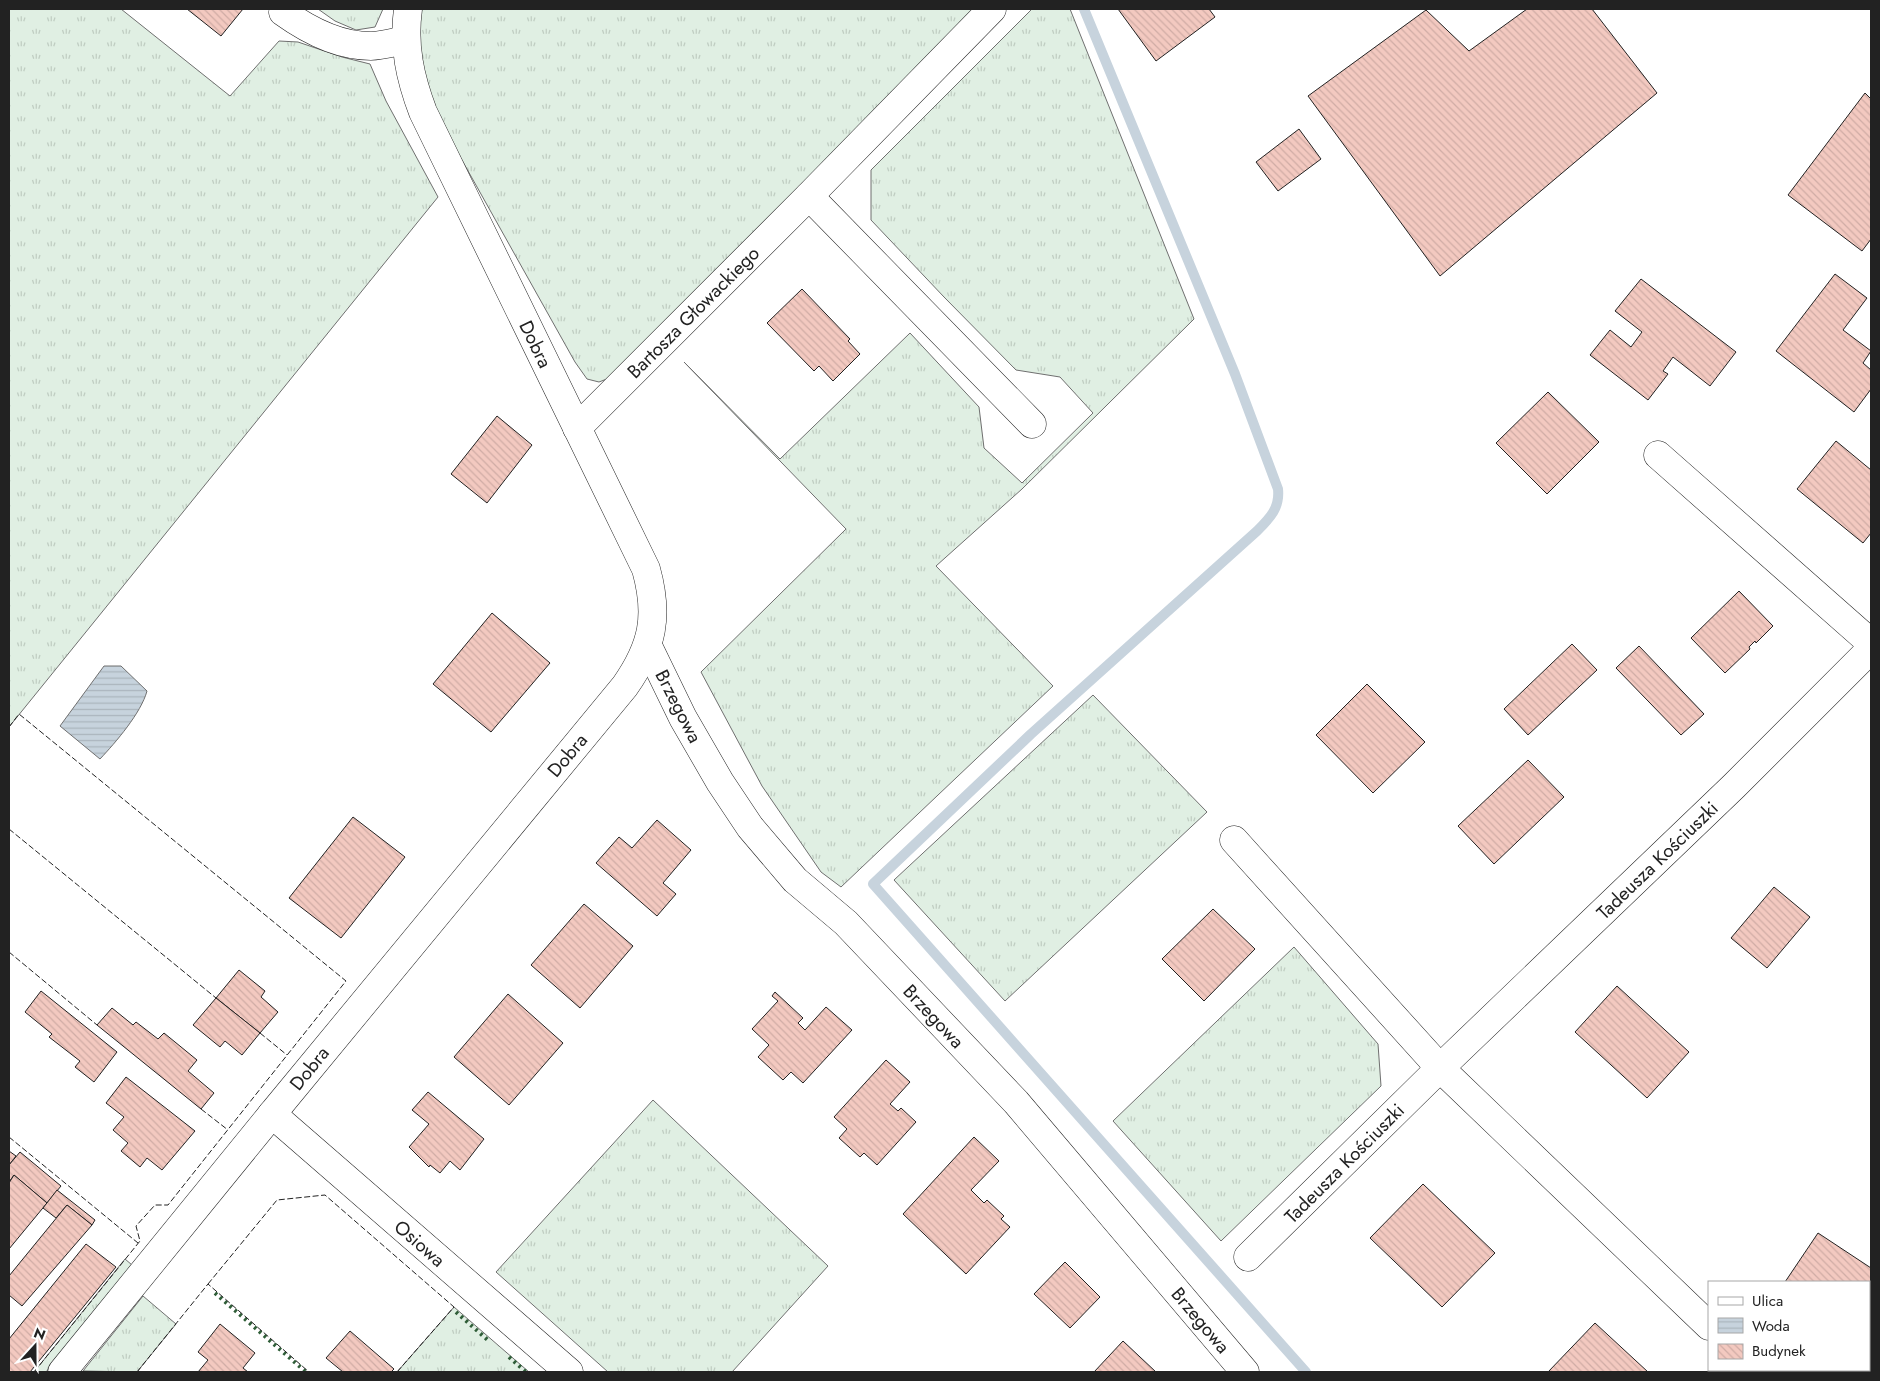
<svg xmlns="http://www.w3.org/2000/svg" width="1880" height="1381" viewBox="0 0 1880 1381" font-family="Jost,sans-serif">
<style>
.grass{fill:url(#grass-tufts);stroke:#6f6f6f}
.water{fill:url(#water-rules);stroke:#6f6f6f}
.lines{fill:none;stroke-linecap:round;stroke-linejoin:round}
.stream{stroke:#c7d3dd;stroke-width:10}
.building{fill:url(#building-back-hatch);stroke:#222}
.minor-casing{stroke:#222;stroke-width:29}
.minor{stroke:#fff;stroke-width:28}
.hedge{stroke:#2f5e38;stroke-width:4;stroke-dasharray:2.5 4;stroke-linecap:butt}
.fence{stroke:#222;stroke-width:1;stroke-dasharray:6 2.5;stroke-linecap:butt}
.labels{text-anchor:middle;stroke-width:4;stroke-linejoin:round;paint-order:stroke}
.street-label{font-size:19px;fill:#222;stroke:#fff}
</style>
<defs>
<pattern id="grass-tufts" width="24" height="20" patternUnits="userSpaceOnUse" patternTransform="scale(1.25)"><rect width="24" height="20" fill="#e0efe3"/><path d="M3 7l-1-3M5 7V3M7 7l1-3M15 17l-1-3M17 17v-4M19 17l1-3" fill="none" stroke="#c0cdc2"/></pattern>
<pattern id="water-rules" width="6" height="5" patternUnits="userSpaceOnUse" patternTransform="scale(1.25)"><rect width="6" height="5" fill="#c7d3dd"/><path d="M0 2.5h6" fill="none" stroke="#abb5bd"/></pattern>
<pattern id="building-back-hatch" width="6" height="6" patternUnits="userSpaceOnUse" patternTransform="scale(1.25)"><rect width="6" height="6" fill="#f3c9c0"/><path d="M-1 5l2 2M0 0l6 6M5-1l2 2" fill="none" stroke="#d0aca5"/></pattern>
</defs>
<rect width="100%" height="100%" fill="#fff"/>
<!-- grass -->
<g class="grass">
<polygon points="9,9 121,9 230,96 279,41 298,42 342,57 370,64 386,101 438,197 9,727"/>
<polygon points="318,9 383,9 375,27 356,30 335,21"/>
<polygon points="422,9 974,9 612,377 599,382 587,379 575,362 444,128 427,95 417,33"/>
<polygon points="1032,9 1070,9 1194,319 1022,489 936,566 1053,686 841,887 821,872 762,786 701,672 846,529 684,362 780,459 910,333 979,407 984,448 1022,483 1093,413 1060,377 1016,370 944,297 871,220 871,170"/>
<polygon points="1093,695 1207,812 1005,1001 894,880"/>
<polygon points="1294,947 1378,1044 1381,1086 1221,1241 1113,1121"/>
<polygon points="653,1100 828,1266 732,1372 608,1372 496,1272"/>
<polygon points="125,1259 132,1265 46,1372 34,1372"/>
<polygon points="143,1296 176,1324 137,1372 83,1371"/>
<polygon points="454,1307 529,1372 397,1372"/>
</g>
<!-- water -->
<path class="water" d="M104 666H121L147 691C141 713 116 742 100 759L60 726Z"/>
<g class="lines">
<!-- stream -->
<path class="stream" d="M1084 9 1235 374 1278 489C1280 508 1270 518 1257 531L1031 734 873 884 1306 1372"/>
</g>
<!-- building -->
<g class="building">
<polygon points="187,9 243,9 221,36"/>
<polygon points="1118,9 1209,9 1215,17 1156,61"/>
<polygon points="1527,9 1592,9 1657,93 1440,276 1308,96 1426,10 1469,51"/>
<polygon points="1865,93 1871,99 1871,239 1862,251 1788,195"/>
<polygon points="1299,129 1321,159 1278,191 1256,162"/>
<polygon points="1835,274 1867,298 1843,330 1871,351 1863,363 1871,370 1871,389 1854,412 1776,351"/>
<polygon points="1641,279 1736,352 1710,386 1673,357 1663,371 1668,374 1648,400 1590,355 1610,330 1631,347 1642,332 1615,311"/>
<polygon points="802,289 850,339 848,341 860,354 833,381 819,366 814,371 767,323"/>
<polygon points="1548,392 1599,442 1547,494 1496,443"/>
<polygon points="497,416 532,445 487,503 451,474"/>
<polygon points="1836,441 1871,470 1871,533 1863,543 1797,489"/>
<polygon points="1739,591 1773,626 1756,643 1755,641 1749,647 1750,649 1725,673 1691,638"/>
<polygon points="492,613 550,663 491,732 433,684"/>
<polygon points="1572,644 1597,670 1528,735 1504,709"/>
<polygon points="1639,646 1704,714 1681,735 1616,668"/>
<polygon points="1367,684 1425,742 1373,793 1316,735"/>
<polygon points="1528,760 1564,797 1494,864 1458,826"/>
<polygon points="353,817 405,857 341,938 289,898"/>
<polygon points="657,820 691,850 663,883 676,894 657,916 596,863 619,837 632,848"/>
<polygon points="1774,887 1810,917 1767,968 1731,938"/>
<polygon points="584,904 633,946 580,1008 531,965"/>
<polygon points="1213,909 1255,949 1204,1001 1162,959"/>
<polygon points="239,970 265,991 261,997 278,1012 260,1033 216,998"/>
<polygon points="1617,986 1689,1052 1647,1098 1575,1032"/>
<polygon points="41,991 117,1052 94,1082 75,1067 80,1061 49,1037 52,1034 25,1012"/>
<polygon points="775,992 803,1018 798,1023 805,1030 826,1007 852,1030 803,1083 791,1072 783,1080 758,1057 769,1045 752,1029 778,1001 772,996"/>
<polygon points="508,994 563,1043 509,1105 454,1057"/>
<polygon points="216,998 260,1033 242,1055 225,1041 220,1047 193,1025"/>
<polygon points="112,1008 133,1025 136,1022 158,1039 164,1033 197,1060 188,1071 214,1093 201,1109 97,1025"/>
<polygon points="886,1060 910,1082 890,1104 898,1111 901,1108 916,1122 877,1165 864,1153 860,1157 839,1138 847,1129 834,1117"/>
<polygon points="126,1077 195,1131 162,1170 147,1158 140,1167 121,1151 128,1143 113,1130 124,1117 106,1103"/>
<polygon points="428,1092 484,1139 460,1170 450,1161 440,1173 430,1165 429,1167 409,1147 429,1124 412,1110"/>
<polygon points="974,1137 999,1161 971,1190 984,1203 987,1200 1004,1216 1001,1219 1010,1227 966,1274 903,1214"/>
<polygon points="9,1151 16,1156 9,1165"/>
<polygon points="20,1152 61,1186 47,1203 14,1175 9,1182 9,1165"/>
<polygon points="14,1175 47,1203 9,1249 9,1183"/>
<polygon points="1423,1184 1495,1253 1442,1307 1370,1238"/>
<polygon points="57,1190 95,1220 92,1225 67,1205 56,1218 43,1208"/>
<polygon points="67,1205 92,1225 22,1306 9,1295 9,1276"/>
<polygon points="1818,1233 1871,1268 1871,1308 1869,1312 1869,1282 1785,1282"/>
<polygon points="86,1244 116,1267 30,1372 9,1372 9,1339"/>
<polygon points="1065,1262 1100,1297 1070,1328 1034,1294"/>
<polygon points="1595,1323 1648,1372 1548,1372"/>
<polygon points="220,1324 255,1353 243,1368 248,1372 198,1372 208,1360 198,1352"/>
<polygon points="350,1331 394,1369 391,1372 343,1372 326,1358"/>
<polygon points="1123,1341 1156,1372 1094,1372"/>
</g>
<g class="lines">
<!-- minor casing -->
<g class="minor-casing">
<g id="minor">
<path d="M283 12C308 30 339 46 371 46 382 46 395 42 406 40"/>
<polyline points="809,196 1032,424"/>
<polyline points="577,428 809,196 992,9"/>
<polyline points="1658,455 1871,643"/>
<polyline points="648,646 683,718 720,782 750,827 795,880 846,923 1016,1102 1245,1372"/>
<polyline points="1234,840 1440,1068 1709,1326"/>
<polyline points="272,1114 569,1372"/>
<polyline points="1248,1257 1440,1068 1734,786 1871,649"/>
<polyline points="1754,1370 1756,1372"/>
<path d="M62 1372 272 1114 625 686C653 646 659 616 646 569L423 112C410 78 403 46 408 9"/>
</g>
</g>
<!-- minor -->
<use href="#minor" class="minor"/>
<!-- hedge -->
<g class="hedge">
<polyline points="215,1293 306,1372"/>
<polyline points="456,1312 490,1342"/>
<polyline points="509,1357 526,1372"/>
</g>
<!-- fence -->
<g class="fence">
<polyline points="9,727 19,714 346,981 168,1205 155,1205 136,1226 140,1241 34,1372"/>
<polyline points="9,829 216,998"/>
<polyline points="9,952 97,1025"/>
<polyline points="260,1033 287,1055"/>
<polyline points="201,1109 228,1130"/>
<polyline points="9,1137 138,1243"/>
<polyline points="208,1284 277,1200 325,1195 454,1307 397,1372"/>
<polyline points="137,1372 208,1284 309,1372"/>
</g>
</g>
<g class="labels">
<!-- street labels -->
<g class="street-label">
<text transform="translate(693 312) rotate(-45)" y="7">Bartosza Głowackiego</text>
<text transform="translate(536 344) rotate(64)" y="7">Dobra</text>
<text transform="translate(679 706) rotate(63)" y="7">Brzegowa</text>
<text transform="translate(567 755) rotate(-50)" y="7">Dobra</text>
<text transform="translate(1657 860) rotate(-44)" y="7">Tadeusza Kościuszki</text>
<text transform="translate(934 1016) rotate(47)" y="7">Brzegowa</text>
<text transform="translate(309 1068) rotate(-51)" y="7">Dobra</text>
<text transform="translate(1344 1163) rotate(-45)" y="7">Tadeusza Kościuszki</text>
<text transform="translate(420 1243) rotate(41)" y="7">Osiowa</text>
<text transform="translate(1201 1320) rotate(50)" y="7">Brzegowa</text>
</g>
</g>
<!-- border -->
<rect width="1880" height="1381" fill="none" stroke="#222222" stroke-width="20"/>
<!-- legend -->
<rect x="1708" y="1281" width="162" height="90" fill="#ffffff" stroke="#a7a7a7"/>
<rect x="1718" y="1297" width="25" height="8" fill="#ffffff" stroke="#a7a7a7"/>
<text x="1752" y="1306" font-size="15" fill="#222222">Ulica</text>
<rect x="1718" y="1318" width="25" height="15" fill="url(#water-rules)" stroke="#a7a7a7"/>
<text x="1752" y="1331" font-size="15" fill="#222222">Woda</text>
<rect x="1718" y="1344" width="25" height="15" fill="url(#building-back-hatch)" stroke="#a7a7a7"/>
<text x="1752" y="1356" font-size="15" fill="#222222">Budynek</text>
<!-- north arrow -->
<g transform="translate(35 1346) rotate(21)" stroke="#ffffff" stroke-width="4" paint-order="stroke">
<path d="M0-4L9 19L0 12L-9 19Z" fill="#222222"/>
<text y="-8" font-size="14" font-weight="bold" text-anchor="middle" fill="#222222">N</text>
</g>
</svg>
